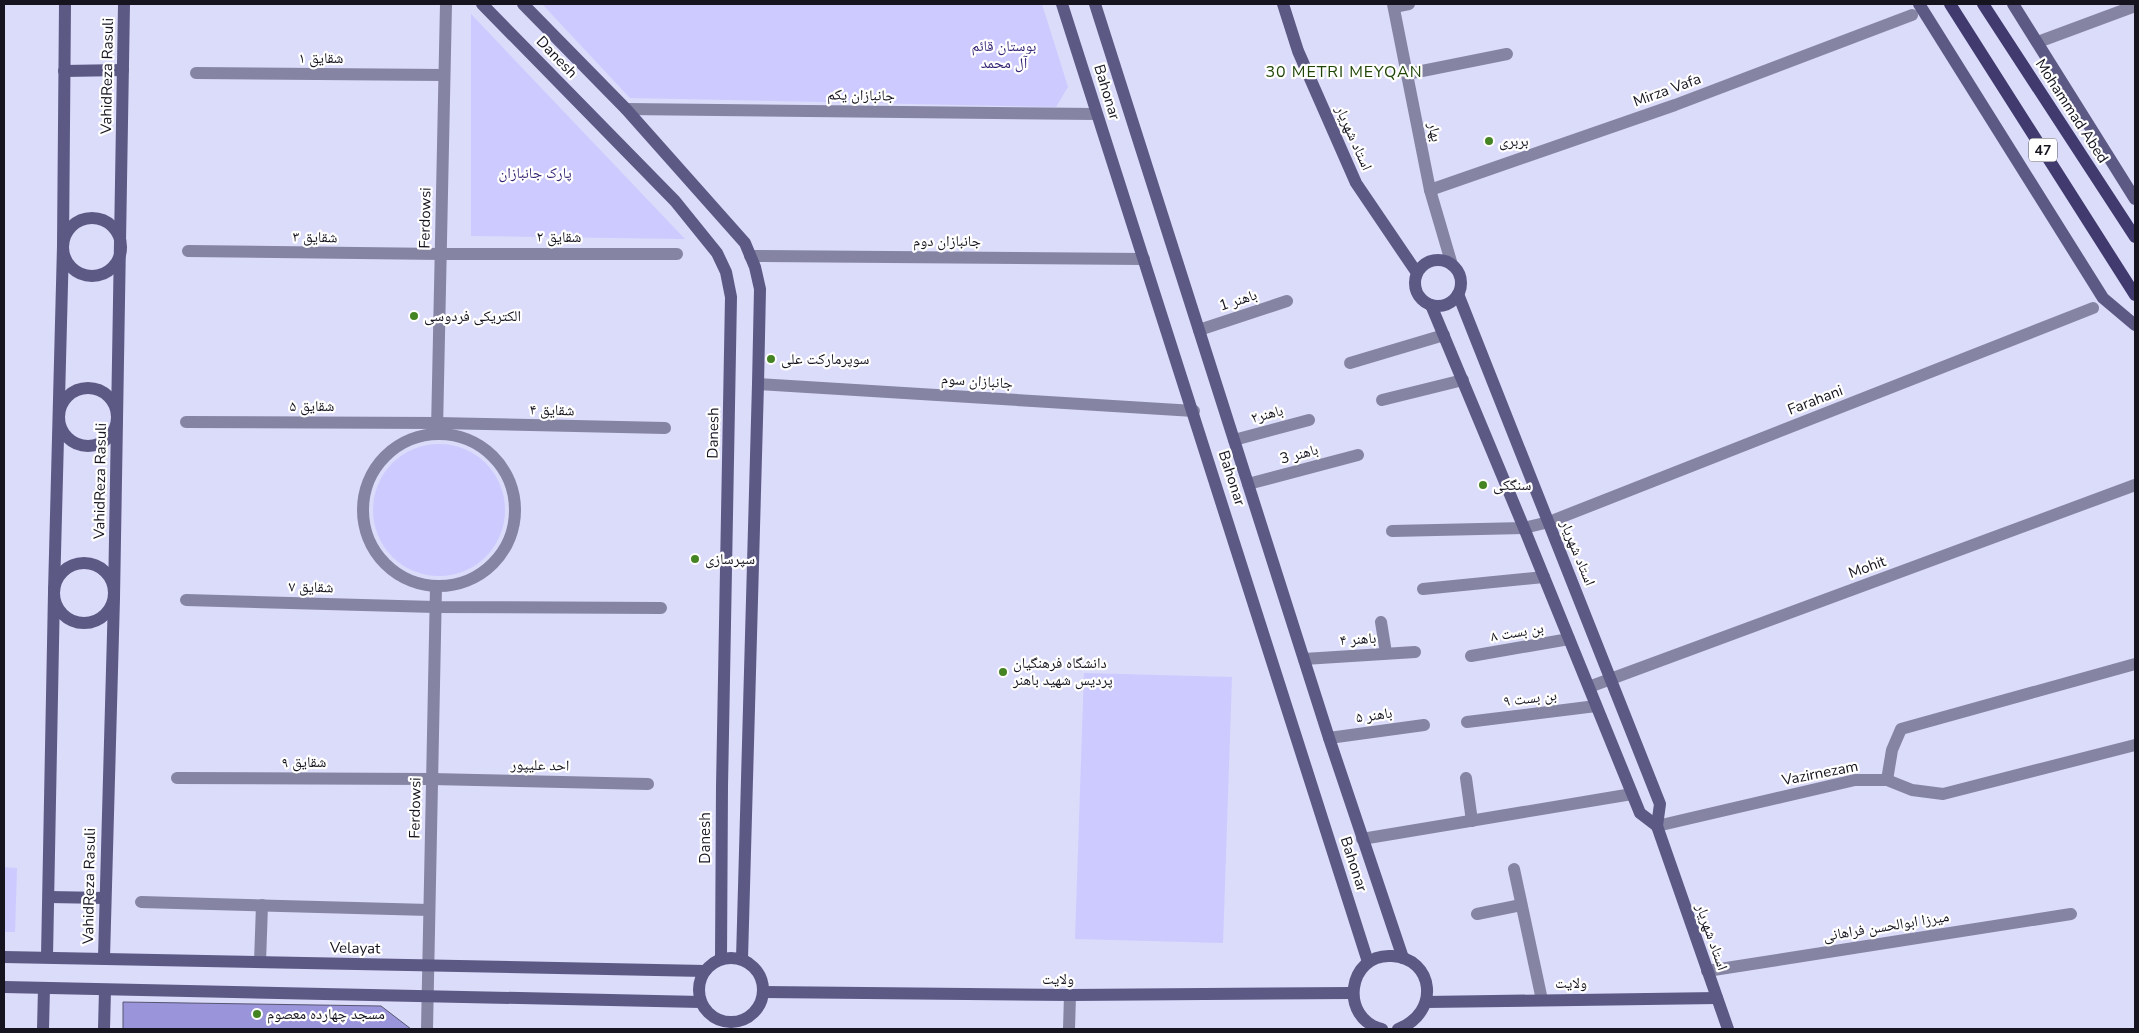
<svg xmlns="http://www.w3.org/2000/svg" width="2139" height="1033" viewBox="0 0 2139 1033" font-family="'Nunito Sans','Noto Naskh Arabic',sans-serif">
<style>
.green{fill:#cdcaff}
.building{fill:#9a95db;stroke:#575570}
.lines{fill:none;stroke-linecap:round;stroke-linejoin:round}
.street{stroke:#8584a3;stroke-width:12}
.secondary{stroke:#5c5984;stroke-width:12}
.primary{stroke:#403a6e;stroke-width:12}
.poi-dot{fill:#458423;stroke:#fff;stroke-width:2}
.labels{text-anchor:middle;stroke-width:4.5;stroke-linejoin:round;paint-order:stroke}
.shield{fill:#fff;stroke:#5b5a62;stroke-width:1}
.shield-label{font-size:14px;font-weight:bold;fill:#15141f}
.park-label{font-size:15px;fill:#362576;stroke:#fff}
.street-label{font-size:15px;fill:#15141f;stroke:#fff}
.poi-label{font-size:15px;fill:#15141f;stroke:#fff;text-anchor:start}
.neighbourhood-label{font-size:16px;letter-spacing:1px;fill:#1e4505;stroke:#fff}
</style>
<rect width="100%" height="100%" fill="#dbdbfa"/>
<!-- green -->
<g class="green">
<polygon points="542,4 1042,4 1068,87 1056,107 630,98"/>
<polygon points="471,14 685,239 471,236"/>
<circle cx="439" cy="510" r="66"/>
<polygon points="1084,673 1232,677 1223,943 1075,939"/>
<polygon points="4,867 17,868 15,932 4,932"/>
</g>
<!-- building -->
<polygon class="building" points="123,1002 381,1006 411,1029 123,1029"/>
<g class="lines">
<!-- street -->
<g class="street">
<polyline points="1393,4 1430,190 1452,265"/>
<polyline points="1394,7 1409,4"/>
<polyline points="2038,42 2135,6"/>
<polyline points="196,73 444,75"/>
<polyline points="1407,74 1507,54"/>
<polyline points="626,109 1096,114"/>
<polyline points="1430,190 1675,105 1912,15"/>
<polyline points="188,251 441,254 677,254"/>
<polyline points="750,256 1144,259"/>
<polyline points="1199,330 1287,301"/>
<polyline points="1350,363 1444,335"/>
<polyline points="758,384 1194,411"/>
<polyline points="1382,400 1463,380"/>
<polyline points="186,422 437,423 665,428"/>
<polyline points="437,430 446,4"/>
<circle cx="439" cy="510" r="76"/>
<polyline points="1234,440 1309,420"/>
<polyline points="1248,484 1358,455"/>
<polyline points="1392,531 1524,528 1549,522 2093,308"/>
<polyline points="1423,589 1544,577"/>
<polyline points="186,600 435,607 661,608"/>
<polyline points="1381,622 1386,653"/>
<polyline points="1471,656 1569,639"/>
<polyline points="1304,659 1415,652"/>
<polyline points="1589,687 2135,485"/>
<polyline points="1467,722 1596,706"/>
<polyline points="1329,738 1424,725"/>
<polyline points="177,778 431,779 648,784"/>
<polyline points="1466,778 1472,821"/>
<polyline points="1887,780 1892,750 1901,729 2135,664"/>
<polyline points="1657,826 1855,780 1887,780 1912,790 1943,794 2135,745"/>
<polyline points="1362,839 1632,794"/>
<polyline points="1514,869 1542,1000"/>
<polyline points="141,902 429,910"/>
<polyline points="1477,914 1521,905"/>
<polyline points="260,962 262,905"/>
<polyline points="1707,971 2071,914"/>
<polyline points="427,1029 436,587"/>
<polyline points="1069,1029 1070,995"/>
</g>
<!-- secondary -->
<g class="secondary">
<polyline points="482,4 675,201 717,253 726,272 731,297 722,787 721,959"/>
<polyline points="523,4 626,109 745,243 755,267 760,289 758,384 742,959"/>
<polyline points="1062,4 1368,962"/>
<polyline points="1095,4 1329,738 1403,958"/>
<polyline points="1283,4 1298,51 1356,183 1417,273"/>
<polyline points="1919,4 2103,298 2135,325"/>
<polyline points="2013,4 2135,199"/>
<polyline points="64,71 123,70"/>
<circle cx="92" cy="247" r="29"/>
<circle cx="1438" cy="283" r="23"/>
<polyline points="1458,294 1660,804 1657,826 1728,1029"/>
<polyline points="1431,305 1524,528 1640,813 1657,826"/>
<circle cx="88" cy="417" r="29"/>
<circle cx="84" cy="593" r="30"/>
<polyline points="49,897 105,898"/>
<polyline points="4,957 705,971"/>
<polyline points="47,957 54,592 63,246 65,4"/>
<polyline points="104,958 114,598 124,4"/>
<circle cx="731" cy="990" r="32"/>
<polyline points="4,987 701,1002"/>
<polyline points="763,992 1070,995 1352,993"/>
<polyline points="1426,1002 1717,998"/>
<polyline points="43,1029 44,988"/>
<polyline points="104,1029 105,990"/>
<path d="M1382 1029C1339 1019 1347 953 1392 956 1434 958 1441 1013 1398 1029"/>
</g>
<!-- primary -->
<g class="primary">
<polyline points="1950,4 2135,295"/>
<polyline points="1983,4 2135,237"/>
</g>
</g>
<!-- markers -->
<g class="poi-dot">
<circle cx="1489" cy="141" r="5"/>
<circle cx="414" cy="316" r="5"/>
<circle cx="771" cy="359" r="5"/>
<circle cx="1483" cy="485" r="5"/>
<circle cx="695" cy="559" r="5"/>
<circle cx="1003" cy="672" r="5"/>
<circle cx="257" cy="1014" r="5"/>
</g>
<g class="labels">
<!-- shield labels -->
<rect class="shield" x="2029" y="138.5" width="28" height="23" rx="4"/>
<g class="shield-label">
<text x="2043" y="155">47</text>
</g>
<!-- park labels -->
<g class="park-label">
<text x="1004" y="51">بوستان قائم<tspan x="1004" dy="17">آل محمد</tspan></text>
<text x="535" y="178">پارک جانبازان</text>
</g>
<!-- street labels -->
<g class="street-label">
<text transform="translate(557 57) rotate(46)" y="5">Danesh</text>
<text x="321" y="63">شقایق ۱</text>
<text transform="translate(107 76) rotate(-89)" y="5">VahidReza Rasuli</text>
<text transform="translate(1667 90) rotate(-20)" y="5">Mirza Vafa</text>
<text transform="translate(1107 92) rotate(73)" y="5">Bahonar</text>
<text transform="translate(861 95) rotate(1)" y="5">جانبازان یکم</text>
<text transform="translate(2072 111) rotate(57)" y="5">Mohammad Abed</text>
<text transform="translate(1435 132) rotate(79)" y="5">بهار</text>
<text transform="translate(1354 138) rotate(66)" y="5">استاد شهریار</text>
<text transform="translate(425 218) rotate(-89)" y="5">Ferdowsi</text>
<text transform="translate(315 237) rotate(1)" y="5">شقایق ۳</text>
<text x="559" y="242">شقایق ۲</text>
<text x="947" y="246">جانبازان دوم</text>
<text transform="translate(1238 300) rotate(-18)" y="5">باهنر 1</text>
<text transform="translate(977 381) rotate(4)" y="5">جانبازان سوم</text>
<text transform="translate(1815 400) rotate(-21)" y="5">Farahani</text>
<text x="312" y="411">شقایق ۵</text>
<text transform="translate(552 410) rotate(1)" y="5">شقایق ۴</text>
<text transform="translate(1267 414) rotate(-15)" y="5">باهنر۲</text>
<text transform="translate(713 433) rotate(-89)" y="5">Danesh</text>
<text transform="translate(1299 454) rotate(-15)" y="5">باهنر 3</text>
<text transform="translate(1232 478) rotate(72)" y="5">Bahonar</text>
<text transform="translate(100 481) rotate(-89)" y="5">VahidReza Rasuli</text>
<text transform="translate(1578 553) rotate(68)" y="5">استاد شهریار</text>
<text transform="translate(1867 567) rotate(-20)" y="5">Mohit</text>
<text transform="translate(311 587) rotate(1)" y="5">شقایق ۷</text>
<text transform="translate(1517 632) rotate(-10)" y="5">بن بست ۸</text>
<text transform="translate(1358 639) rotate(-4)" y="5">باهنر ۴</text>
<text transform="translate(1530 698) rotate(-7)" y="5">بن بست ۹</text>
<text transform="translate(1374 715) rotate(-8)" y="5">باهنر ۵</text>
<text x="304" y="767">شقایق ۹</text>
<text transform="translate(540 765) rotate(1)" y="5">احد علیپور</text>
<text transform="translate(1820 773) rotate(-11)" y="5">Vazirnezam</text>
<text transform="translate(415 808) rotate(-89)" y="5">Ferdowsi</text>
<text transform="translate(705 838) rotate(-90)" y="5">Danesh</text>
<text transform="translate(1354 864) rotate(72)" y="5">Bahonar</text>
<text transform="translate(89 886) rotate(-89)" y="5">VahidReza Rasuli</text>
<text transform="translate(1886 926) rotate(-9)" y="5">میرزا ابوالحسن فراهانی</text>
<text transform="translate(1712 937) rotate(71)" y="5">استاد شهریار</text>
<text transform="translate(355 948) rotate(1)" y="5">Velayat</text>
<text x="1058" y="984">ولایت</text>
<text x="1571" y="988">ولایت</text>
</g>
<!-- poi labels -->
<g class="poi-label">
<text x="1499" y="146">بربری</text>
<text x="424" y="321">الکتریکی فردوسی</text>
<text x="781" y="364">سوپرمارکت علی</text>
<text x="1493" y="490">سنگکی</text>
<text x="705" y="564">سپرسازی</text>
<text x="1013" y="668">دانشگاه فرهنگیان<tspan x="1013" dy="17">پردیس شهید باهنر</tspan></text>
<text x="267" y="1019">مسجد چهارده معصوم</text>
</g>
<!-- neighbourhood labels -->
<g class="neighbourhood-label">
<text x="1344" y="77">30 METRI MEYQAN</text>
</g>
</g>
<!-- border -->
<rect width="2139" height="1033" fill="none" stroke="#15141f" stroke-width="10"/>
</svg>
